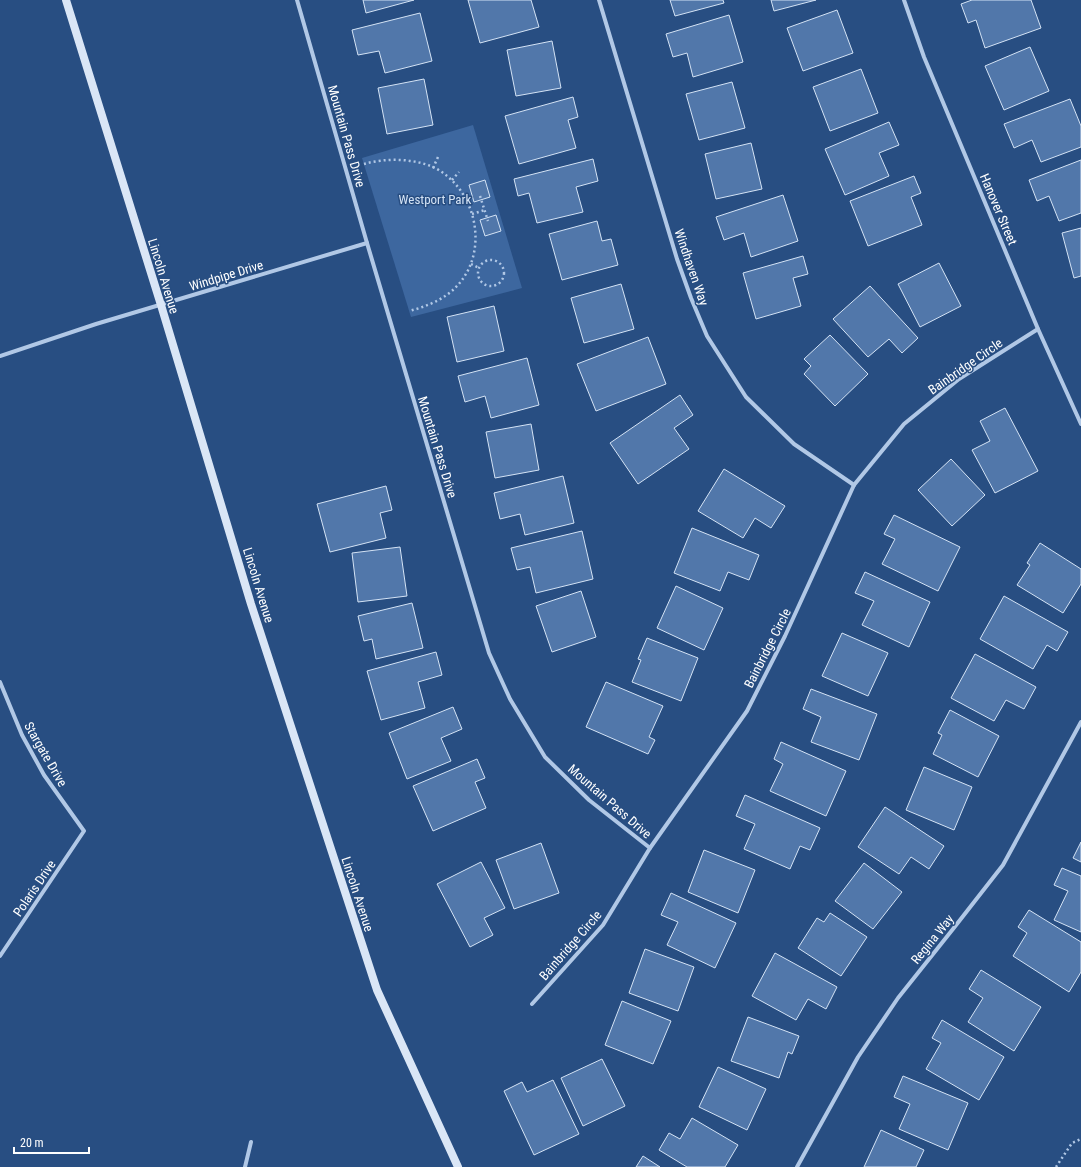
<svg xmlns="http://www.w3.org/2000/svg" width="1081" height="1167" viewBox="0 0 1081 1167" font-family="'Roboto Condensed',sans-serif">
<style>
.green{fill:#3d679f}
.building{fill:#5177aa;stroke:#d4e3f5}
.lines{fill:none;stroke-linecap:round;stroke-linejoin:round}
.path{stroke:#b1c8e6;stroke-width:2.5;stroke-dasharray:2 3;stroke-linecap:butt}
.minor{stroke:#b1c8e6;stroke-width:4}
.secondary{stroke:#dae6f6;stroke-width:8}
.labels{text-anchor:middle;stroke-width:3;stroke-linejoin:round;paint-order:stroke}
.street-label{font-size:13px;fill:#fff;stroke:#284e82}
.park-label{font-size:13px;fill:#d4e3f5;stroke:#284e82}
</style>
<rect width="100%" height="100%" fill="#284e82"/>
<!-- green -->
<polygon class="green" points="473,125 522,288 411,317 362,158"/>
<!-- building -->
<g class="building">
<polygon points="363,0 414,0 366,13"/>
<polygon points="468,0 531,0 539,27 480,43"/>
<polygon points="670,0 723,0 724,3 675,16"/>
<polygon points="771,0 816,0 774,11"/>
<polygon points="972,0 1031,0 1041,28 985,48 976,20 968,23 961,4"/>
<polygon points="837,10 853,53 803,71 787,28"/>
<polygon points="420,13 432,61 385,73 379,51 358,55 352,30"/>
<polygon points="729,15 743,62 693,77 687,53 673,57 666,34"/>
<polygon points="552,41 561,88 516,96 507,50"/>
<polygon points="1030,47 1049,91 1004,110 985,66"/>
<polygon points="861,69 878,113 830,131 813,87"/>
<polygon points="424,79 433,125 387,134 378,88"/>
<polygon points="732,82 745,128 699,140 686,94"/>
<polygon points="573,97 578,117 568,120 576,148 519,164 505,116"/>
<polygon points="1070,99 1081,126 1081,147 1041,162 1032,140 1014,148 1004,124"/>
<polygon points="889,122 899,145 879,153 889,176 845,195 825,149"/>
<polygon points="751,143 762,189 716,199 705,154"/>
<polygon points="593,159 598,181 576,187 583,212 537,223 529,193 518,196 514,179"/>
<polygon points="1081,160 1081,213 1059,221 1049,196 1037,201 1029,180"/>
<polygon points="914,176 921,193 911,197 922,225 868,246 850,201"/>
<polygon points="485,180 490,197 474,202 469,185"/>
<polygon points="783,195 798,241 751,257 744,233 724,240 716,217"/>
<polygon points="496,215 501,231 485,236 480,220"/>
<polygon points="597,221 602,241 611,239 618,265 562,280 549,234"/>
<polygon points="1081,228 1081,276 1074,278 1062,233"/>
<polygon points="803,256 808,274 793,278 801,306 756,319 743,273"/>
<polygon points="939,263 961,306 920,327 898,284"/>
<polygon points="621,284 634,329 584,343 571,298"/>
<polygon points="870,286 918,338 902,353 889,339 868,357 833,319"/>
<polygon points="494,306 504,351 457,362 447,317"/>
<polygon points="830,335 868,374 835,406 804,374 811,366 804,359"/>
<polygon points="648,337 666,384 596,411 577,364"/>
<polygon points="527,358 539,405 491,418 485,396 465,402 458,376"/>
<polygon points="680,395 693,415 674,428 689,449 638,484 610,443"/>
<polygon points="1005,408 1038,471 995,493 972,450 990,441 980,421"/>
<polygon points="531,424 539,470 495,478 486,432"/>
<polygon points="951,459 985,495 952,526 918,490"/>
<polygon points="724,469 785,506 771,528 755,518 743,538 698,511"/>
<polygon points="563,476 574,523 525,535 520,514 500,519 494,493"/>
<polygon points="386,486 392,510 380,513 386,538 330,552 317,504"/>
<polygon points="894,515 960,547 938,591 882,564 895,539 884,534"/>
<polygon points="692,528 759,555 749,580 728,572 720,591 674,573"/>
<polygon points="582,531 593,579 536,593 530,567 517,570 511,548"/>
<polygon points="1040,543 1081,569 1081,584 1063,613 1017,585 1030,565 1027,563"/>
<polygon points="400,547 407,596 358,602 352,553"/>
<polygon points="865,572 930,602 909,647 862,625 874,601 855,593"/>
<polygon points="676,586 723,608 704,650 657,628"/>
<polygon points="581,591 596,637 552,652 536,606"/>
<polygon points="1004,596 1068,632 1057,651 1047,645 1033,669 980,639"/>
<polygon points="412,603 423,648 376,659 372,639 364,641 358,616"/>
<polygon points="842,633 888,653 868,696 822,676"/>
<polygon points="647,638 698,658 681,701 632,682 641,660 638,659"/>
<polygon points="436,652 442,675 418,682 425,708 381,720 367,671"/>
<polygon points="975,654 1036,687 1024,709 1006,700 994,721 951,698"/>
<polygon points="606,682 663,706 649,737 655,740 648,754 586,727"/>
<polygon points="811,689 877,714 859,760 811,742 821,717 803,709"/>
<polygon points="453,707 462,729 441,738 451,761 407,779 389,733"/>
<polygon points="950,710 999,736 978,777 933,754 942,735 938,733"/>
<polygon points="781,742 846,771 826,816 770,791 783,764 774,759"/>
<polygon points="477,759 485,778 475,782 486,808 433,831 413,786"/>
<polygon points="924,767 972,787 954,830 906,810"/>
<polygon points="745,795 820,828 810,850 800,846 790,869 744,849 755,824 736,816"/>
<polygon points="885,807 944,846 929,869 911,857 899,874 858,847"/>
<polygon points="1081,842 1081,862 1073,858"/>
<polygon points="541,843 559,893 514,909 496,860"/>
<polygon points="704,850 755,870 738,913 688,892"/>
<polygon points="481,862 505,908 484,918 493,935 470,947 437,884"/>
<polygon points="864,863 902,892 873,929 835,901"/>
<polygon points="1062,868 1081,876 1081,932 1054,920 1068,891 1054,885"/>
<polygon points="671,893 736,923 715,968 667,945 678,922 661,915"/>
<polygon points="1029,910 1081,942 1081,972 1069,992 1013,956 1027,933 1018,927"/>
<polygon points="830,913 867,937 841,976 798,948 817,918 824,922"/>
<polygon points="645,949 694,967 678,1011 629,993"/>
<polygon points="775,953 837,987 826,1009 808,999 796,1020 752,996"/>
<polygon points="981,970 1041,1007 1014,1051 968,1022 983,998 969,989"/>
<polygon points="622,1001 671,1021 653,1064 605,1045"/>
<polygon points="748,1017 799,1036 792,1054 788,1052 779,1078 731,1061"/>
<polygon points="942,1020 1004,1057 979,1100 926,1069 941,1043 932,1038"/>
<polygon points="602,1059 625,1106 583,1126 561,1078"/>
<polygon points="718,1067 766,1089 747,1130 699,1107"/>
<polygon points="903,1076 968,1103 948,1150 899,1129 910,1104 894,1097"/>
<polygon points="553,1080 579,1134 534,1155 504,1091 522,1082 527,1092"/>
<polygon points="692,1118 738,1145 725,1167 687,1167 659,1150 669,1133 680,1139"/>
<polygon points="881,1130 924,1150 916,1167 864,1167"/>
<polygon points="643,1156 660,1167 636,1167"/>
</g>
<g class="lines">
<!-- path -->
<g class="path">
<path d="M364 164C385 158 412 158 433 167 477 188 491 253 455 288 443 300 425 307 409 311"/>
<polyline points="433,168 438,157"/>
<polyline points="452,180 459,172"/>
<polyline points="480,196 488,221"/>
<polyline points="472,214 485,210"/>
<circle cx="491" cy="273" r="13"/>
<polyline points="471,264 479,268"/>
<polyline points="1056,1167 1072,1143 1081,1139"/>
</g>
<!-- minor -->
<g class="minor">
<polyline points="297,0 367,243 489,653 510,699 545,757 589,800 650,848"/>
<polyline points="599,0 677,259 691,298 707,336 746,397 794,444 854,485"/>
<polyline points="904,0 924,57 1038,329 1081,424"/>
<polyline points="0,356 96,324 367,243"/>
<polyline points="0,682 22,735 44,775 84,831 0,956"/>
<polyline points="532,1004 603,925 650,848 747,711 785,636 854,485 904,424 959,379 1038,329"/>
<polyline points="245,1167 251,1142"/>
<polyline points="797,1167 858,1057 898,998 953,929 1003,865 1081,722"/>
</g>
<!-- secondary -->
<polyline class="secondary" points="66,0 161,305 251,604 377,990 458,1167"/>
</g>
<g class="labels">
<!-- street labels -->
<g class="street-label">
<text transform="translate(347 136) rotate(74)" y="5">Mountain Pass Drive</text>
<text transform="translate(999 209) rotate(67)" y="5">Hanover Street</text>
<text transform="translate(692 267) rotate(71)" y="5">Windhaven Way</text>
<text transform="translate(226 275) rotate(-17)" y="5">Windpipe Drive</text>
<text transform="translate(164 276) rotate(73)" y="5">Lincoln Avenue</text>
<text transform="translate(965 366) rotate(-35)" y="5">Bainbridge Circle</text>
<text transform="translate(438 447) rotate(73)" y="5">Mountain Pass Drive</text>
<text transform="translate(259 585) rotate(73)" y="5">Lincoln Avenue</text>
<text transform="translate(767 648) rotate(-63)" y="5">Bainbridge Circle</text>
<text transform="translate(46 754) rotate(60)" y="5">Stargate Drive</text>
<text transform="translate(610 801) rotate(41)" y="5">Mountain Pass Drive</text>
<text transform="translate(34 888) rotate(-56)" y="5">Polaris Drive</text>
<text transform="translate(358 894) rotate(72)" y="5">Lincoln Avenue</text>
<text transform="translate(932 939) rotate(-51)" y="5">Regina Way</text>
<text transform="translate(570 945) rotate(-49)" y="5">Bainbridge Circle</text>
</g>
<!-- park labels -->
<g class="park-label">
<text x="435" y="204">Westport Park</text>
</g>
</g>
<!-- scale -->
<path d="M14 1147v6h75v-6" fill="none" stroke="#ffffff" stroke-width="2"/>
<text x="20" y="1147" font-size="12" fill="#ffffff" stroke="#284e82" stroke-width="3" paint-order="stroke">20 m</text>
</svg>
